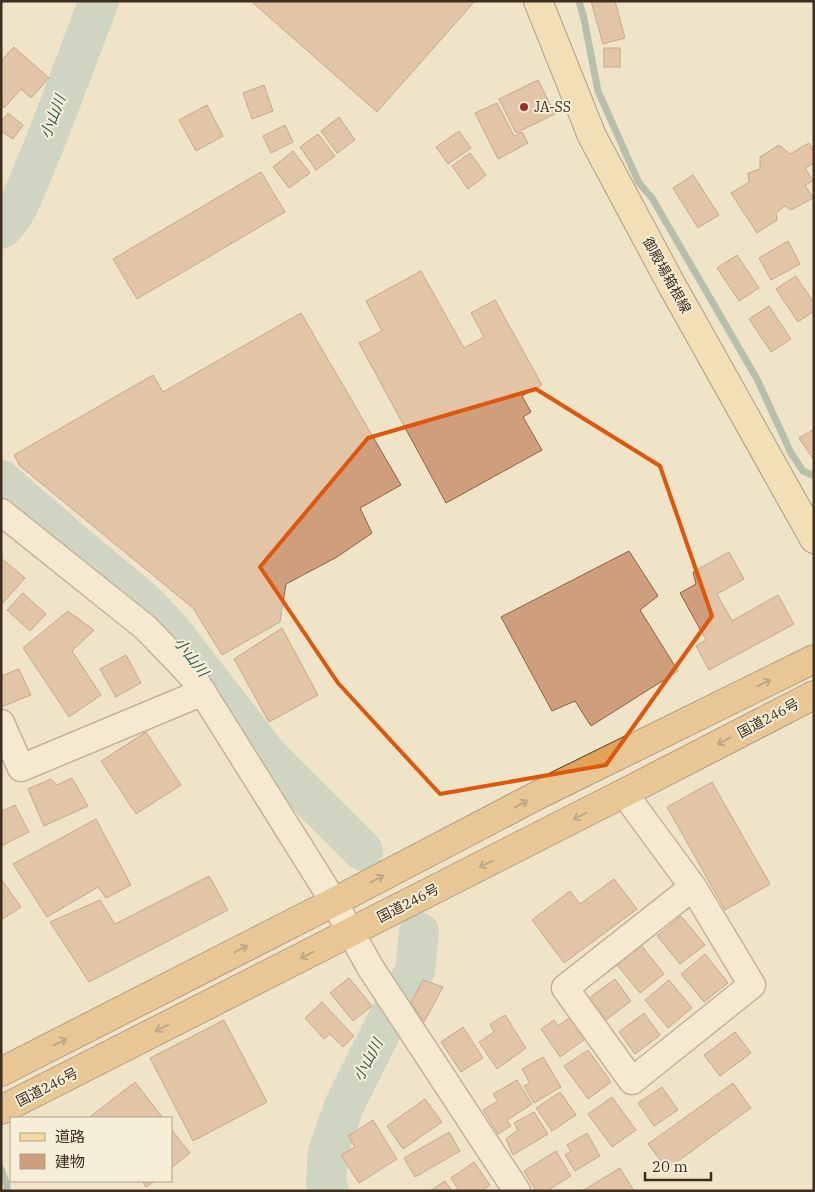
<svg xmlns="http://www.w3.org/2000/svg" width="815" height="1192" viewBox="0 0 815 1192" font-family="'IBM Plex Serif','Noto Sans JP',serif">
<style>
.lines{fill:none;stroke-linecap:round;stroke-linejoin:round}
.stream{stroke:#6f938a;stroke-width:7}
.river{stroke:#a9c4bc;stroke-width:40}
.building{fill:#cf9f7d;stroke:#8d5f41}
.minor-casing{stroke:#8d765c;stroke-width:29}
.major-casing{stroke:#5b4430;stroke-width:30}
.highway-casing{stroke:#5b4430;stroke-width:30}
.minor{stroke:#faf1dc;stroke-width:26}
.major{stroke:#f3d9a0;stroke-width:28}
.highway{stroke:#e0a458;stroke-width:28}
.oneway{stroke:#7e5d36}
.marked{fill:none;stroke:#df570d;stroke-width:4;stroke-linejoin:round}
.poi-dot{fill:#9e2a2b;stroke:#f7eed8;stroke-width:2}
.labels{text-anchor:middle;stroke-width:4;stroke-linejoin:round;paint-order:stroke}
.poi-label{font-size:14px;fill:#3d2e20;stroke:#f7eed8;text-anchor:start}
.street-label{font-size:14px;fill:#3d2e20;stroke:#f7eed8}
.water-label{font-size:15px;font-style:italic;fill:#2f5d5a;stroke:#f7eed8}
</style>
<rect width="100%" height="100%" fill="#f0e4c8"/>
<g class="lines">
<!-- stream -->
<g class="stream">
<polyline points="579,1 584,19 598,91 639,183 652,198 757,379 791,453 803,471 814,476"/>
<polyline points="1,1169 7,1185 7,1191"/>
</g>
<!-- river -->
<g class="river">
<path d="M1 229C20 212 27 184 37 162 59 109 78 55 99 1"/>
<polyline points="1,480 70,540 142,600 170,629 268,756 363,851"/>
<polyline points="329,1191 326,1182 328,1151 344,1106 383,1028 415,971 419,932"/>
</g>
</g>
<!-- building -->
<g class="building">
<polygon points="251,1 475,1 377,112"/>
<polygon points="591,1 615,1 625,38 603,44"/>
<polygon points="14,47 49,78 31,98 21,89 4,108 1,105 1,61"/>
<rect x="604" y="48" width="16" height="19"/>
<polygon points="538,80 555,114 516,133 499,99"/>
<polygon points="264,85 273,111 252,119 243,93"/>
<polygon points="497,103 514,136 522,132 528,143 498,159 475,113"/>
<polygon points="207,105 223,136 196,151 179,120"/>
<polygon points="8,113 23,125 13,139 1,131 1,122"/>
<polygon points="339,117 355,140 337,153 321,131"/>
<polygon points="285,125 293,142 271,153 263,136"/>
<polygon points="459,131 471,148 448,164 436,147"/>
<polygon points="318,134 335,156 316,170 300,147"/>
<polygon points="809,143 814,152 814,163 805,168 813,181 805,185 813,198 791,210 785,206 776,213 777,220 757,233 731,193 749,182 748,173 760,169 760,157 779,145 790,154"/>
<polygon points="293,151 310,173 289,188 273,167"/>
<polygon points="470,153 486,175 468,189 452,166"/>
<polygon points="261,172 285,212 137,299 113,259"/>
<polygon points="693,175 719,215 698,228 673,188"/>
<polygon points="788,241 800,264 771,280 759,258"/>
<polygon points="737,255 759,288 739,301 717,268"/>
<polygon points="421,271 464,348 484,337 471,313 495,300 542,385 522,396 531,412 523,417 542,450 446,503 359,343 382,331 366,301"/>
<polygon points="796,276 814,303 814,311 798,322 776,289"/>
<polygon points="769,306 791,339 771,352 749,319"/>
<polygon points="301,313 401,485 360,508 372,533 337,557 286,584 280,622 222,655 193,608 20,466 14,455 153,375 163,392"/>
<polygon points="814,429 814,460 799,438"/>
<polygon points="629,551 658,596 640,610 678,671 591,726 575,701 552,711 501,617"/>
<polygon points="729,552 744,579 717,594 732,621 778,595 794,624 709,670 696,646 706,640 680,593 696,584 693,572"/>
<polygon points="1,558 25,578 1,605"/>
<polygon points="23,593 46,614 30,631 7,610"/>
<polygon points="68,611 94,630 72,651 101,695 69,717 23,648"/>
<polygon points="282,628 318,695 269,722 234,659"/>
<polygon points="126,655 141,683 116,697 100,669"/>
<polygon points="19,669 31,695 1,707 1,676"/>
<polygon points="146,732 181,785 136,814 101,761"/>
<polygon points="72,778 88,806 44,826 28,789 51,779 57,785"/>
<polygon points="712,782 770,884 725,910 667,807"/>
<polygon points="15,805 29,832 1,846 1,812"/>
<polygon points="96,819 131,885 106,898 98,887 47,917 13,864"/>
<polygon points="209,876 228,910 89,982 50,922 100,900 115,924"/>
<polygon points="1,879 21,907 1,920"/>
<polygon points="614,879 637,909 564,963 532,920 570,891 580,904"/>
<polygon points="681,916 705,945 680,964 657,936"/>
<polygon points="641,945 664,974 640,993 617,965"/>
<polygon points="705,954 728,983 704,1002 681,974"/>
<polygon points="349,978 372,1006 353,1021 330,993"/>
<polygon points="615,979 631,1001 606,1020 589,998"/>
<polygon points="423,980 443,987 424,1022 411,1003"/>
<polygon points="669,980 692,1008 668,1028 645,1000"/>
<polygon points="322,1002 354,1036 343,1047 330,1034 324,1039 305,1018"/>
<polygon points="644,1013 660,1035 635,1054 619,1032"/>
<polygon points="505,1015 526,1048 497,1069 479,1042 494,1032 490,1024"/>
<polygon points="573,1015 588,1037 560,1057 541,1029 554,1020 558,1026"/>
<polygon points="224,1020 267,1102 193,1141 150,1058"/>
<polygon points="463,1027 483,1058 461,1072 441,1042"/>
<polygon points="735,1032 751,1053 720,1076 704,1055"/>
<polygon points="588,1050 611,1082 588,1099 564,1066"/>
<polygon points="543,1057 561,1087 534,1103 524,1086 530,1083 522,1069"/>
<polygon points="517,1080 532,1104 507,1120 511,1126 498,1134 483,1110 498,1101 493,1094"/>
<polygon points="135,1082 163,1118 93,1118 91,1116"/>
<polygon points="733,1083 751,1108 667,1169 648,1144"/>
<polygon points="662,1087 678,1110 654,1126 638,1103"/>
<polygon points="560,1092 576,1115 552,1131 536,1108"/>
<polygon points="612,1097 636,1130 612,1147 588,1114"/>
<polygon points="425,1099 442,1122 403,1149 387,1126"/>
<polygon points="534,1112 548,1134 513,1155 506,1139 518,1130 514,1123"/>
<polygon points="373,1120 397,1159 359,1183 341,1155 355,1147 348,1136"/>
<polygon points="171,1129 190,1153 171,1168"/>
<polygon points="449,1132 460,1151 415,1177 404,1158"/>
<polygon points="587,1133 600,1156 575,1171 565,1155 571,1151 567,1145"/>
<polygon points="556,1151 571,1176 547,1191 536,1191 524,1171"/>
<polygon points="474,1162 490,1185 482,1191 459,1191 451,1178"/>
<polygon points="620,1168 634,1191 582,1191"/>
<polygon points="142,1181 155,1181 146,1187"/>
<polygon points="445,1181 452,1191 430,1191"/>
</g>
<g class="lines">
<!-- minor casing -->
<g class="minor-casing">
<g id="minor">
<polyline points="1,512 146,628 193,677 334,902 370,967 517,1191"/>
<polyline points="1,723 21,768 203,692"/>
<polyline points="624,793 693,887 752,985 632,1081 565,988 693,887"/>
</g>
</g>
<!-- major casing -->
<g class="major-casing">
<polyline id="major" points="538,1 592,136 669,280 814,539"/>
</g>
<!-- highway casing -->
<g class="highway-casing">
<g id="highway">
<polyline points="1,1072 334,902 538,795 814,659"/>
<polyline points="1,1110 624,793 814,695"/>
</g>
</g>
<!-- minor -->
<use href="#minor" class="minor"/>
<!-- major -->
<use href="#major" class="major"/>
<!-- highway -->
<use href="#highway" class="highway"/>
</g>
<!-- one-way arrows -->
<defs><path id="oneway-shaft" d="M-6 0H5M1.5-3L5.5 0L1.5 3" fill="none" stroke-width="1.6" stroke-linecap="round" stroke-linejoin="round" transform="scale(1.25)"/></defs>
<g class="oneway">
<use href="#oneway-shaft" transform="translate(764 683) rotate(-26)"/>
<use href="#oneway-shaft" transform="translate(724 741) rotate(152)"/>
<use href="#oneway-shaft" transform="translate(521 804) rotate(-28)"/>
<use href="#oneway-shaft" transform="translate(580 816) rotate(153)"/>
<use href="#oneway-shaft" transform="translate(486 864) rotate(153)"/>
<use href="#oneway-shaft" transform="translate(377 879) rotate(-28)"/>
<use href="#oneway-shaft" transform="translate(241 949) rotate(-27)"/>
<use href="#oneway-shaft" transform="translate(307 955) rotate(153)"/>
<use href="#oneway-shaft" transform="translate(162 1028) rotate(153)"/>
<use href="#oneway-shaft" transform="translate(60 1042) rotate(-27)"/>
</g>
<!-- marked area -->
<path d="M0 0H815V1192H0ZM536 389 660 466 712 616 606 765 440 794 338 683 260 567 368 438Z" fill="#f0e4c8" fill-opacity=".55" fill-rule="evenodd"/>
<path class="marked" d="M536 389 660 466 712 616 606 765 440 794 338 683 260 567 368 438Z"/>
<!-- markers -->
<circle class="poi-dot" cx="524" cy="107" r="5"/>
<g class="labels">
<!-- poi labels -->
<g class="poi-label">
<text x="534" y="112">JA-SS</text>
</g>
<!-- street labels -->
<g class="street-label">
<text transform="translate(667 275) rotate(61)" y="5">御殿場箱根線</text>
<text transform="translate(768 718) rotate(-28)" y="5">国道246号</text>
<text transform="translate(408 903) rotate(-27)" y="5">国道246号</text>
<text transform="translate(47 1087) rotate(-27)" y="5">国道246号</text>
</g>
<!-- water labels -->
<g class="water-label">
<text transform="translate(53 117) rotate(-69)" y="5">小山川</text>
<text transform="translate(191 657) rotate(52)" y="5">小山川</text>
<text transform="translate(368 1060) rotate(-62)" y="5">小山川</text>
</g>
</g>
<!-- border -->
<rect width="815" height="1192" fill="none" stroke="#3d2e20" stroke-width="5"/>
<!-- legend -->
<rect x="10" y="1117" width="162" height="65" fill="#f7eed8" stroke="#ada18e"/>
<rect x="20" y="1133" width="25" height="8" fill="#f3d9a0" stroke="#ada18e"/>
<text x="55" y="1142" font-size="15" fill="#3d2e20">道路</text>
<rect x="20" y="1154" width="25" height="15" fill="#cf9f7d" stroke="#ada18e"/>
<text x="55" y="1167" font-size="15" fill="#3d2e20">建物</text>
<!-- scale -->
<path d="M645 1172v8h66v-8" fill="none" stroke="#3d2e20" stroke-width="2.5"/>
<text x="652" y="1172" font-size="15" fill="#3d2e20" stroke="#f7eed8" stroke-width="4" paint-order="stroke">20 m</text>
</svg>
